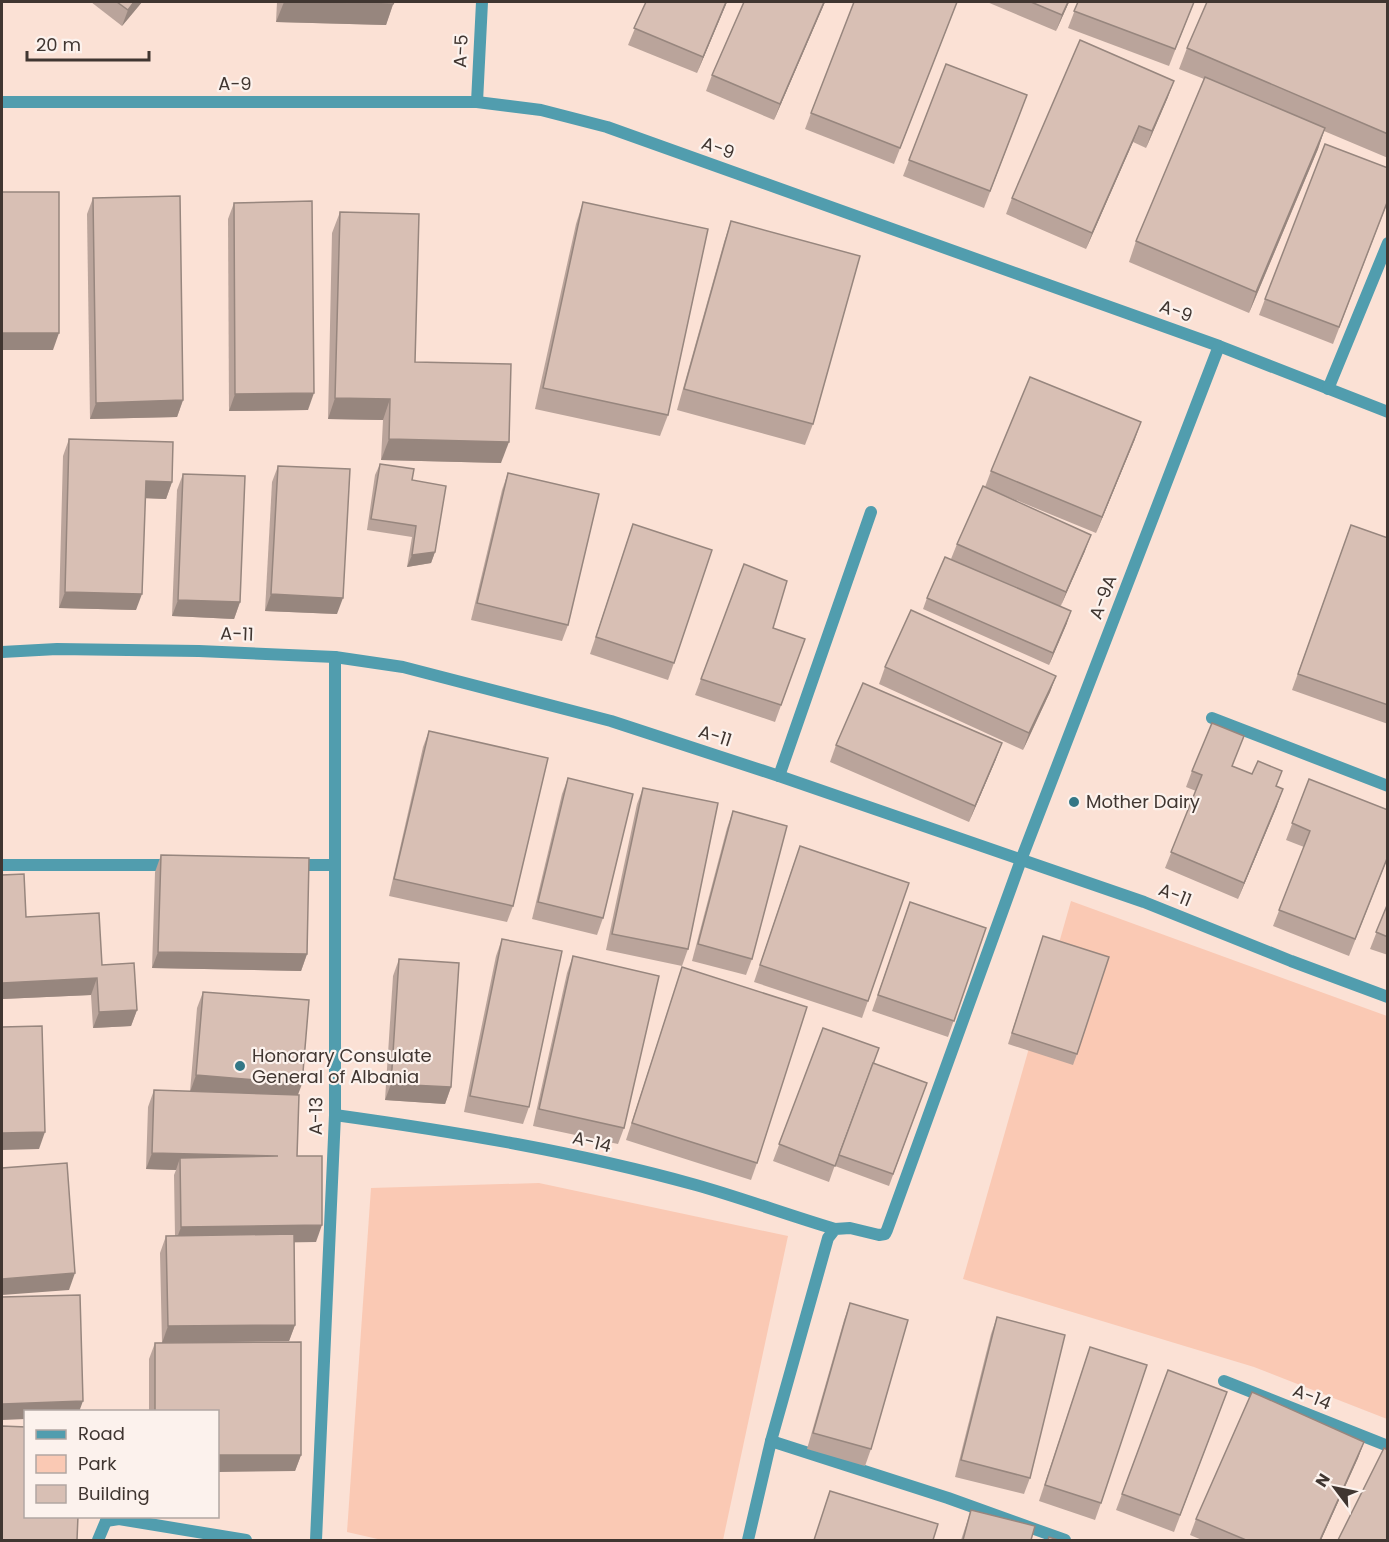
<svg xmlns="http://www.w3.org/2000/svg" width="1389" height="1542" viewBox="0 0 1389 1542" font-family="Poppins,sans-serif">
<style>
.green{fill:#fac9b4}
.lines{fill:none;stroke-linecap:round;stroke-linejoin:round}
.lane{stroke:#519dae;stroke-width:12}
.street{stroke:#519dae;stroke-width:12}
.wall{fill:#baa49b}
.shaded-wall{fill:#97867e}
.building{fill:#d8bfb4;stroke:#97867e;stroke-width:1.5}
.poi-dot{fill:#337786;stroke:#fcf2ed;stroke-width:2}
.labels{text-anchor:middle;stroke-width:4.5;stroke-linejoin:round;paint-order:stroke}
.street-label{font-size:18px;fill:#403631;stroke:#fcf2ed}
.poi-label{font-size:18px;fill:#403631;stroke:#fcf2ed;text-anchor:start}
</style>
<rect width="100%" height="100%" fill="#fbe1d5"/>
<!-- green -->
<g class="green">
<polygon points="1071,901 1387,1016 1387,1419 1254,1367 963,1279"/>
<polygon points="539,1183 788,1236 723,1540 382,1540 347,1532 371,1188"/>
</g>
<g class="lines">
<!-- lane -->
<g class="lane">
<polyline points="779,776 871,512"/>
<polyline points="98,1540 106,1521"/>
</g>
<!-- street -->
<g class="street">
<polyline points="2,102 477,102 541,110 607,127 1219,346 1388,412"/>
<polyline points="477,102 482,2"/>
<polyline points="1328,389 1388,243"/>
<polyline points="2,652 57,649 199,651 335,657 403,667 611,721 779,776 1144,902 1291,961 1388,997"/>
<polyline points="1212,718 1388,786"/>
<polyline points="2,865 171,865"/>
<polyline points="294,865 335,865"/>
<path d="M335 1115C457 1132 577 1152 696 1185 742 1198 788 1215 835 1229"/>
<polyline points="1224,1381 1388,1446"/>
<polyline points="771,1441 948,1498 1065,1540"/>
<polyline points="106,1521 119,1519 246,1540"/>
<polyline points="316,1540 335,1115 335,657"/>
<polyline points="748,1540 771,1441 828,1238 835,1229 850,1228 879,1235 885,1234 887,1230 1021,860 1219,346"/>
</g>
</g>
<!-- wall -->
<g class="wall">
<polygon points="91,2 142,2 122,26"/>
<polygon points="277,2 394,2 386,25 276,22"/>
<polygon points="646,2 727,2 697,73 628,45"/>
<polygon points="744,2 825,2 774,120 706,91 712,75"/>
<polygon points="957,2 894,164 805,129 811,113"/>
<polygon points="987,2 1069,2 1056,31"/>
<polygon points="1078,2 1194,2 1169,66 1068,28"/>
<polygon points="1388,2 1388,158 1324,131 1318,149 1249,313 1129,262 1136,241 1204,79 1179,69 1187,48"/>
<polygon points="946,64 1027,95 984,208 903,176"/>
<polygon points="1168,97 1146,148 1133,142 1086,249 1006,214 1012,198"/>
<polygon points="93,198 183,400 177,417 90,419 87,214"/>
<polygon points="1388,201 1333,344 1259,315 1265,299"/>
<polygon points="583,202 668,415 660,436 535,409 576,224"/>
<polygon points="234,203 308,410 229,411 228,219"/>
<polygon points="340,212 415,362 501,463 381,460 383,420 328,419 332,233"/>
<polygon points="731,221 813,424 805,445 677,410 724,242"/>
<polygon points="69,439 172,482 166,499 145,498 136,610 59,608 63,456"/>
<polygon points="1135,439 1096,533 989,489 1085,551 1060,607 1067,623 1049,665 923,609 927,598 951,559 957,544 985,487 991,471"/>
<polygon points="380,464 412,480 435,552 431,563 407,567 412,537 367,530 375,475"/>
<polygon points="278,466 337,614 265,611 272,482"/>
<polygon points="508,473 568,625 562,641 471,620 502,490"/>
<polygon points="183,474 240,602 234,619 172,616 177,490"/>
<polygon points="633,524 674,663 668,680 590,654"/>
<polygon points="1351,525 1388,538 1388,724 1292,690"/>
<polygon points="744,564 773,628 805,639 775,722 695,695"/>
<polygon points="885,667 1056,676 1050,692 1023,750 879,684"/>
<polygon points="429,731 513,906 507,922 389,896 423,747"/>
<polygon points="836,745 996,759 969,822 830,762"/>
<polygon points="1233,766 1277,787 1277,806 1238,899 1165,868 1196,791 1186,787 1192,771"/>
<polygon points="568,778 603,918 597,935 532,919 562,794"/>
<polygon points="1309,779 1388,857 1349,956 1273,926 1304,847 1286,840"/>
<polygon points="643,788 688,949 682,966 606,950 637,804"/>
<polygon points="733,811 752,959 746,975 692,961 727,828"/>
<polygon points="161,855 307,954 301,971 152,968 155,872"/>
<polygon points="794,863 868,1001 862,1018 754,982"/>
<polygon points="2,875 26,917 137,1010 131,1026 93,1028 91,995 2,999"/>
<polygon points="910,902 986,928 948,1037 872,1011"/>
<polygon points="1388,903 1388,955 1370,949"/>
<polygon points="1043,936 1077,1054 1073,1065 1008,1044"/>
<polygon points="502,939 529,1107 523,1124 464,1112 496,956"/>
<polygon points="573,956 624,1128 618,1144 533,1126 567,973"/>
<polygon points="399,959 451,1087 445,1104 385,1100 393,976"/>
<polygon points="682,967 757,1163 751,1180 626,1140"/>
<polygon points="203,992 298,1095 297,1156 316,1242 294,1242 295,1325 289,1341 162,1343 160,1253 166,1236 175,1236 174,1175 176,1170 146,1169 148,1107 154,1090 190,1092 197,1008"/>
<polygon points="823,1028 873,1063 927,1083 889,1186 835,1166 836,1162 829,1182 773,1161"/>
<polygon points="850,1303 871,1449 865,1466 807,1449 844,1320"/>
<polygon points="997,1317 1030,1478 1024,1494 955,1477 991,1334"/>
<polygon points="155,1343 301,1455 295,1471 218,1412 149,1412 149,1359"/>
<polygon points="1090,1347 1101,1503 1095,1520 1039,1501"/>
<polygon points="1168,1370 1227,1392 1174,1532 1116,1510"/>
<polygon points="1364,1442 1358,1458 1321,1540 1202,1540 1190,1535 1196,1519"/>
<polygon points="971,1510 1031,1540 961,1540"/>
</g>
<!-- shaded-wall -->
<g class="shaded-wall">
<polygon points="134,2 142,2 122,26 128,10"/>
<polygon points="284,2 393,4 386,25 276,22"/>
<polygon points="726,2 727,2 697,73 703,57"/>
<polygon points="824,2 825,2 774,120 780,104"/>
<polygon points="1068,2 1069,2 1056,31 1062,15"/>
<polygon points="1174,81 1168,97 1146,148 1152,131"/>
<polygon points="1139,126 1133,142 1086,249 1092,233"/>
<polygon points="1325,128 1318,149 1249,313 1256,292"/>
<polygon points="2,333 59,333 53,350 2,350"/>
<polygon points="314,393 308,410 229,411 235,394"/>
<polygon points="335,398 390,399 383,420 328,419"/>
<polygon points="183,400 177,417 90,419 96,403"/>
<polygon points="1141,422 1135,439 1096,533 1102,517"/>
<polygon points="389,439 509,442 501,463 381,460"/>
<polygon points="146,481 172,482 166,499 140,498"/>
<polygon points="1091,535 1085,551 1060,608 1066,592"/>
<polygon points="435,552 431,563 407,567 412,555"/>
<polygon points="65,592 142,594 136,610 59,608"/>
<polygon points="271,594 343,598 337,614 265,611"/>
<polygon points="178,600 240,602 234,619 172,616"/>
<polygon points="1071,611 1067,623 1049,665 1053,653"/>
<polygon points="1056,676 1050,692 1023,750 1029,733"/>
<polygon points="1002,743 996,759 969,822 975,806"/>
<polygon points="1283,789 1277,806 1238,899 1244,883"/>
<polygon points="158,952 307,954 301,971 152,968"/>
<polygon points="97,978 91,995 2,999 2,983"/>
<polygon points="137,1010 131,1026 93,1028 99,1012"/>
<polygon points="196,1075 302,1084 296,1100 190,1092"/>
<polygon points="391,1084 451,1087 445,1104 385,1100"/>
<polygon points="45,1132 39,1149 2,1150 2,1133"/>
<polygon points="152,1153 278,1156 180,1158 176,1170 146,1169"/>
<polygon points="322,1225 316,1242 175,1244 181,1227"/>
<polygon points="75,1273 69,1290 2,1295 2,1279"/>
<polygon points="295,1325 289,1341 162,1343 168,1326"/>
<polygon points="83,1401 79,1412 26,1412 26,1419 2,1420 2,1404"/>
<polygon points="1364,1442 1358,1458 1321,1540 1320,1540"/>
<polygon points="218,1455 301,1455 295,1471 218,1472"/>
</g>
<!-- building -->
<g class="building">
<polygon points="117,2 134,2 128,10"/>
<polygon points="289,2 394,2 393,4"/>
<polygon points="646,2 726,2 703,57 634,28"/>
<polygon points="744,2 824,2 780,104 712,75"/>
<polygon points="854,2 957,2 900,148 811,113"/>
<polygon points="1031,2 1068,2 1062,15"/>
<polygon points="1078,2 1194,2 1175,49 1074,11"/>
<polygon points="1207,2 1388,2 1388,134 1187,48"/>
<polygon points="1080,40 1174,81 1152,131 1139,126 1092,233 1012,198"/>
<polygon points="946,64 1027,95 990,191 909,160"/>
<polygon points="1205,77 1325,128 1256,292 1136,241"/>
<polygon points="1325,144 1388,168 1388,200 1339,327 1265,299"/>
<rect x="2" y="192" width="57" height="141"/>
<polygon points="180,196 183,400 96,403 93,198"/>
<polygon points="312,201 314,393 235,394 234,203"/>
<polygon points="583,202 708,229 668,415 543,388"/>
<polygon points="340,212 419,214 415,362 511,364 509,442 389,439 390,399 335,398"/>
<polygon points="731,221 860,256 813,424 684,389"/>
<polygon points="1030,377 1141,422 1102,517 991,471"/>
<polygon points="69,439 173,442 172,482 146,481 142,594 65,592"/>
<polygon points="380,464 414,469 412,480 446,486 435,552 412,555 416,526 371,519"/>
<polygon points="278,466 350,469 343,598 271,594"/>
<polygon points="508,473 599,494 568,625 477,603"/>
<polygon points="183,474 245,476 240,602 178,600"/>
<polygon points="983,486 1091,535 1066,592 957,544"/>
<polygon points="633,524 712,550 674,663 596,637"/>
<polygon points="1351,525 1388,538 1388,705 1298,674"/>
<polygon points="945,557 1071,611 1053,653 927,598"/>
<polygon points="744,564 787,581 773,628 805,639 781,705 701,679"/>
<polygon points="911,610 1056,676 1029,733 885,667"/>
<polygon points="863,683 1002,743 975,806 836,745"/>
<polygon points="1212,723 1244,736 1232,766 1252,774 1258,761 1282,771 1276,786 1283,789 1244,883 1171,852 1202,775 1192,771"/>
<polygon points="429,731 548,758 513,906 394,879"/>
<polygon points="568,778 633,794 603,918 538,902"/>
<polygon points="1309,779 1388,810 1388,856 1355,939 1279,910 1310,831 1292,823"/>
<polygon points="643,788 718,803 688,949 612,934"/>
<polygon points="733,811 787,826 752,959 698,944"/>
<polygon points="800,846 909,883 868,1001 760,965"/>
<polygon points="161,855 309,858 307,954 158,952"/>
<polygon points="24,874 26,917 99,913 102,965 134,963 137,1010 99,1012 97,978 2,983 2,875"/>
<polygon points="910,902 986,928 954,1021 878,995"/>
<polygon points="1388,903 1388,937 1376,932"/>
<polygon points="1043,936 1109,957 1077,1054 1012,1033"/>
<polygon points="502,939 562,951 529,1107 470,1096"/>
<polygon points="573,956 659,976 624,1128 539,1109"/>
<polygon points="399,959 459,963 451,1087 391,1084"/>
<polygon points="682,967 807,1007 757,1163 632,1123"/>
<polygon points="203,992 309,1000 302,1084 196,1075"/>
<polygon points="42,1026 45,1132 2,1133 2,1027"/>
<polygon points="823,1028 879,1048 835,1166 779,1144"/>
<polygon points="873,1063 927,1083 893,1174 839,1155"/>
<polygon points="154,1090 299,1095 297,1156 322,1156 322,1225 181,1227 180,1158 278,1156 152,1153"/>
<polygon points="67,1163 75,1273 2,1279 2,1168"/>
<polygon points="294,1234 295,1325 168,1326 166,1236"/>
<polygon points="80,1295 83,1401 2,1404 2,1297"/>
<polygon points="850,1303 908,1320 871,1449 813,1433"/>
<polygon points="997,1317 1065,1335 1030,1478 961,1460"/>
<polygon points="301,1342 301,1455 218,1455 218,1412 155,1412 155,1343"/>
<polygon points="1090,1347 1147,1365 1101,1503 1045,1485"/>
<polygon points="1168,1370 1227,1392 1180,1515 1122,1494"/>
<polygon points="1252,1392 1364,1442 1320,1540 1246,1540 1196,1519"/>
<polygon points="2,1426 26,1427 26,1516 78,1516 77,1540 2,1540"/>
<polygon points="1384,1448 1388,1450 1388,1540 1338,1540"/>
<polygon points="830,1491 938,1524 933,1540 814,1540"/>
<polygon points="971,1510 1035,1526 1031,1540 963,1540"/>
<polygon points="1049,1537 1058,1540 1048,1540"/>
</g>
<!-- markers -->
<g class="poi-dot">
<circle cx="1074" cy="802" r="6"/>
<circle cx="240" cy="1066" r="6"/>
</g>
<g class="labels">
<!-- street labels -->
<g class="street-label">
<text transform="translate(461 51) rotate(-87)" y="6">A-5</text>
<text x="235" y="90">A-9</text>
<text transform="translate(718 148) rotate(20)" y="6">A-9</text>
<text transform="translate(1176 311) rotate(20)" y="6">A-9</text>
<text transform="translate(1103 597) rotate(-69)" y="6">A-9A</text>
<text transform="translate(237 634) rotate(2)" y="6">A-11</text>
<text transform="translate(715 736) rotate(18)" y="6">A-11</text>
<text transform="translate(1175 895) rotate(22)" y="6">A-11</text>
<text transform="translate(316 1116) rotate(-89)" y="6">A-13</text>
<text transform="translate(592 1142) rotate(14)" y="6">A-14</text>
<text transform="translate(1312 1397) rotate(22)" y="6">A-14</text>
</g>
<!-- poi labels -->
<g class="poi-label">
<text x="1086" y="808">Mother Dairy</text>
<text x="252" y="1062">Honorary Consulate<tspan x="252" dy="21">General of Albania</tspan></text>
</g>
</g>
<!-- border -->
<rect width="1389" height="1542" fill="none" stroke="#403631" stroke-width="6"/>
<!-- legend -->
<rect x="24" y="1410" width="195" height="108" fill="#fcf2ed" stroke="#b1a7a2" stroke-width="1.5"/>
<rect x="36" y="1430" width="30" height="9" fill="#519dae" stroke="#b1a7a2" stroke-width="1.5"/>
<text x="78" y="1440" font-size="18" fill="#403631">Road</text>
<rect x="36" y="1455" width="30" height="18" fill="#fac9b4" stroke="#b1a7a2" stroke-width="1.5"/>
<text x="78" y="1470" font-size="18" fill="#403631">Park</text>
<rect x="36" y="1485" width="30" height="18" fill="#d8bfb4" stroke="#b1a7a2" stroke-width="1.5"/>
<text x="78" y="1500" font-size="18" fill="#403631">Building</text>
<!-- north arrow -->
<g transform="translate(1335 1488) rotate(302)" stroke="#fcf2ed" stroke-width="4.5" paint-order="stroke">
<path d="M0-4.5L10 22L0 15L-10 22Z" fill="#403631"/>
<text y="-9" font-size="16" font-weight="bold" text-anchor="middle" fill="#403631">N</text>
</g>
<!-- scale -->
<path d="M27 51v9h122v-9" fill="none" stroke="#403631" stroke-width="3"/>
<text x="36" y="51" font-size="18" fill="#403631" stroke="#fcf2ed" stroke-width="4.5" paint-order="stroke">20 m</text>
</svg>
